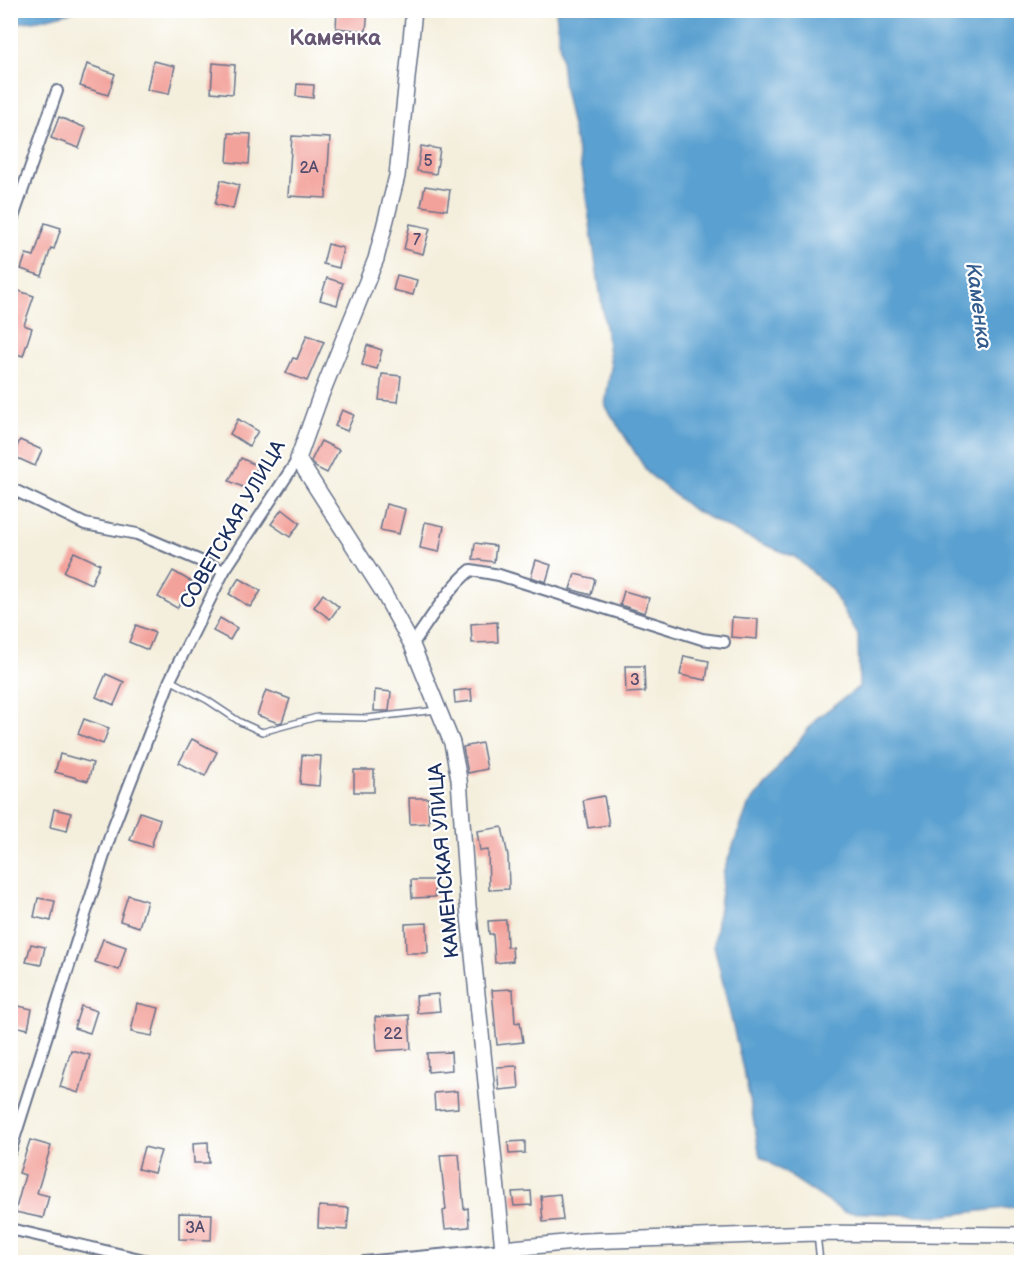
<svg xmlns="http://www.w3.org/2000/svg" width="1032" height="1273" viewBox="0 0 1032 1273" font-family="'Balsamiq Sans',sans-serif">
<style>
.water{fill:#5aa0d0;stroke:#3a6897;stroke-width:1.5}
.building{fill:#f3a29b}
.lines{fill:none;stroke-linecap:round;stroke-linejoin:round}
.lane-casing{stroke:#67728a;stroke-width:8}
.street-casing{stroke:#67728a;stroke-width:14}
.secondary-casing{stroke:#67728a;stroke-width:18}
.lane{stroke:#fff;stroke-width:5}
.street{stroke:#fff;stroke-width:10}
.secondary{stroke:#fff;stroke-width:15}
.labels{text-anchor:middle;stroke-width:4.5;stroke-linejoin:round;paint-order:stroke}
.number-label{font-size:16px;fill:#514c6d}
.street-label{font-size:20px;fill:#1b2f5e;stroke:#fff}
.water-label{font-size:21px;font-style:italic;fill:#345c8c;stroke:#fff}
.quarter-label{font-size:22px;font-weight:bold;fill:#675773;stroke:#fff}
</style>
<rect width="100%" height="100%" fill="#fff"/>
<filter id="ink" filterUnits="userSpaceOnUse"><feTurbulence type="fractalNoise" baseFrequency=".0167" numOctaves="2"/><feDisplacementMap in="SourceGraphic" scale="12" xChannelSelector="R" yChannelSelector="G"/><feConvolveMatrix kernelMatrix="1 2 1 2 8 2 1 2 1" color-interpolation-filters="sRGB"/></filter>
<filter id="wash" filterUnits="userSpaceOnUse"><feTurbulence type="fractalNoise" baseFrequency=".008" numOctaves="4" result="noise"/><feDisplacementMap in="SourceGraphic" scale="24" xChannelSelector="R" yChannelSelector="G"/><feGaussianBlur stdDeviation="1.35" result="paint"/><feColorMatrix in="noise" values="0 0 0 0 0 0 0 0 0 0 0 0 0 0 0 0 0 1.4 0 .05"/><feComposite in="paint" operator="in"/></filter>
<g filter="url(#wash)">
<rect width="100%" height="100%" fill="#f4efdd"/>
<!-- water -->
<g class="water">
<polygon points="10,11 11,10 76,11 39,20 11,24"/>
<polygon points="556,11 1021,11 1021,1206 940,1216 844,1212 760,1156 749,1095 714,945 724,870 748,806 817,718 859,687 858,635 831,589 795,557 744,536 692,509 648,473 605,405 611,367 584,183 564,89"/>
</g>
<g id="blocks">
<!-- building -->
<g class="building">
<polygon points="337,10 368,10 366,31 336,28"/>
<polygon points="153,61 175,66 169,94 147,90"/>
<polygon points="213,63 235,65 233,94 211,92"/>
<polygon points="87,64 115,74 108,95 80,86"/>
<polygon points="297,84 314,85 313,98 296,96"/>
<polygon points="59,117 86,128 79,148 51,138"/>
<polygon points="229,133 251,134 249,164 227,162"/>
<polygon points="292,136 330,138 326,198 288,196"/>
<polygon points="421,146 440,149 436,174 417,171"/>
<polygon points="221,180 239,185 233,209 215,204"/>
<polygon points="425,186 450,190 447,210 421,206"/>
<polygon points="45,223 61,228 54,249 51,248 42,276 21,269 26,254 34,256"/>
<polygon points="410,224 430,228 423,254 404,249"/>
<polygon points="328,244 343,248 339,268 323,264"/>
<polygon points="397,275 417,280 413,295 393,290"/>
<polygon points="327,278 343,283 337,305 320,300"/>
<polygon points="10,288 34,296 24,325 32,328 23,356 10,352 10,323 15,309 10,307"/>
<polygon points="307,335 324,342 307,381 286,373 293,358 297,359"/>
<polygon points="367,345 382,350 377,369 362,365"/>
<polygon points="382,374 401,376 398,402 379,400"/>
<polygon points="342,410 354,415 347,431 335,426"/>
<polygon points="238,419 258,431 249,446 230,434"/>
<polygon points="20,440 42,450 35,466 13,456"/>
<polygon points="321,441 339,450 327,473 315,467 311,461"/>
<polygon points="241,458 258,466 247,489 229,481"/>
<polygon points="386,504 405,509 399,534 380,530"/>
<polygon points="282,509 300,523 290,537 271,524"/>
<polygon points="425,522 444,526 439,552 420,548"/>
<polygon points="475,543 496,546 494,562 473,559"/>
<polygon points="74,552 100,564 91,584 64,572"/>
<polygon points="536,560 551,565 546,582 531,577"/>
<polygon points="173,571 192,582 177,608 158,597"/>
<polygon points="575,574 595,579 591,595 570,589"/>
<polygon points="239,578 261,591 250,607 229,594"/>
<polygon points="624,591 649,598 645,613 620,605"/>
<polygon points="323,594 339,607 330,619 314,607"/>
<polygon points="732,617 758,619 757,639 731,637"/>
<polygon points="220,618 237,628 230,640 213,631"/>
<polygon points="497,622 498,642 472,643 471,624"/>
<polygon points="136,625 155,633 148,650 129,642"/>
<polygon points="684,656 709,661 706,680 680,675"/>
<polygon points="625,666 644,666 645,692 626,693"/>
<polygon points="106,674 124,682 114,705 96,697"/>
<polygon points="471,689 472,701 455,703 454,691"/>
<polygon points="266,690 290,699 282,722 278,723 257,715"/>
<polygon points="375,690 391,692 389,711 374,711"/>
<polygon points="84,719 109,728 103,744 78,734"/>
<polygon points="192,739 217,752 205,776 179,763"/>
<polygon points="482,743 487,769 468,773 463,747"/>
<polygon points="60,754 93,763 88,781 55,772"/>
<polygon points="302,755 321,756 319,786 300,784"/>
<rect x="354" y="770" width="20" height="22"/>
<polygon points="604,796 609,825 588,828 583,800"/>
<polygon points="409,798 428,798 429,823 410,824"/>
<polygon points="54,809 71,813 67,831 50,827"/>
<polygon points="140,812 160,819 151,847 130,840"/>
<polygon points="502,827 508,856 509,889 489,890 488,850 480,851 477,831"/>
<polygon points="411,880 435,880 435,897 412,898"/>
<polygon points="128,895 147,901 139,927 120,921"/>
<polygon points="38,898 55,901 51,921 34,917"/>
<polygon points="506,920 507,947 512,947 513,961 495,963 493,934 489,934 488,921"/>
<polygon points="427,923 428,953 406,953 405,924"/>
<polygon points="103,939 126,947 119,970 95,962"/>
<polygon points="31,944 45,947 41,965 26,962"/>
<polygon points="513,989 515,1023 520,1022 523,1042 497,1045 492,990"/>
<polygon points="438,994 440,1011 417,1013 416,996"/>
<polygon points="137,1003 159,1008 152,1036 131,1032"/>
<polygon points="10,1004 32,1009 28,1029 10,1025"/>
<polygon points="81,1006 97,1011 90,1033 74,1028"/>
<polygon points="409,1015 411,1049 377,1051 375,1017"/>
<polygon points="71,1050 90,1055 79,1093 60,1087"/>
<polygon points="451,1052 452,1070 428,1072 427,1053"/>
<polygon points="517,1066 519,1088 499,1090 497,1067"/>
<polygon points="457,1091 458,1108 435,1110 434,1093"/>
<polygon points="30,1140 51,1146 37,1193 49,1196 43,1218 15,1212 25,1175 19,1173"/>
<polygon points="525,1141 525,1153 509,1154 508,1142"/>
<polygon points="208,1142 209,1163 194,1163 193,1143"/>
<polygon points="144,1147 161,1151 154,1173 138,1169"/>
<polygon points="459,1154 464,1209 468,1208 469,1227 445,1229 443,1211 446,1210 440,1155"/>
<polygon points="531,1191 532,1205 514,1206 512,1192"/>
<polygon points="560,1194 563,1220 543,1222 541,1196"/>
<polygon points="319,1206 349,1208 347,1230 318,1228"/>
<polygon points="179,1213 212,1214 211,1240 179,1239"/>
</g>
</g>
</g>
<g filter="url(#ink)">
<use href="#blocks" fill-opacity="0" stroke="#67728a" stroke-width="1.5"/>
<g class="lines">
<!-- lane casing -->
<g class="lane-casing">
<g id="lane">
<polyline points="170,680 207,700 240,722 262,732 317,717 367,718 437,710"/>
<polyline points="817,1234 820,1262"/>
</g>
</g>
<!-- street casing -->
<g class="street-casing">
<g id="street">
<polyline points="10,226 57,91"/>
<polyline points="10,488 85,524 137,534 224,571"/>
<path d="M412 645C428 622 450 586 471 570L499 575 702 639 724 642"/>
<polyline points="10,1152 112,830 170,680 224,571 298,459"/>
<polyline points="10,1229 153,1262"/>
<polyline points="364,1262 503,1249 504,1262"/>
</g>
</g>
<!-- secondary casing -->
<g class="secondary-casing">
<polyline id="secondary" points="414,10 397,176 376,259 319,400 298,459 383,592 412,645 452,743 459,779 468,906 503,1249 584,1241 816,1233 1022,1235"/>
</g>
<!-- lane -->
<use href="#lane" class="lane"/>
<!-- street -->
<use href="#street" class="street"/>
<!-- secondary -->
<use href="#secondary" class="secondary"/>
</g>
</g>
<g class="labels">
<!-- number labels -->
<g class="number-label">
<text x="428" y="166">5</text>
<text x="309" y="173">2А</text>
<text x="417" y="245">7</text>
<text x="635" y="685">3</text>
<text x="393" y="1039">22</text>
<text x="195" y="1233">3А</text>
</g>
<!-- street labels -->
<g class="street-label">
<text transform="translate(232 524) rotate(-60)" y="7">СОВЕТСКАЯ УЛИЦА</text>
<text transform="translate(443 861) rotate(-95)" y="7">КАМЕНСКАЯ УЛИЦА</text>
</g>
<!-- water labels -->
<g class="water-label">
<text transform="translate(979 306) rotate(82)" y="7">Каменка</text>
</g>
<!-- quarter labels -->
<g class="quarter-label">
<text x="335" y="45">Каменка</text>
</g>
</g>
<!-- margin -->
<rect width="1032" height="1273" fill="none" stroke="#fff" stroke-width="36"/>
</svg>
